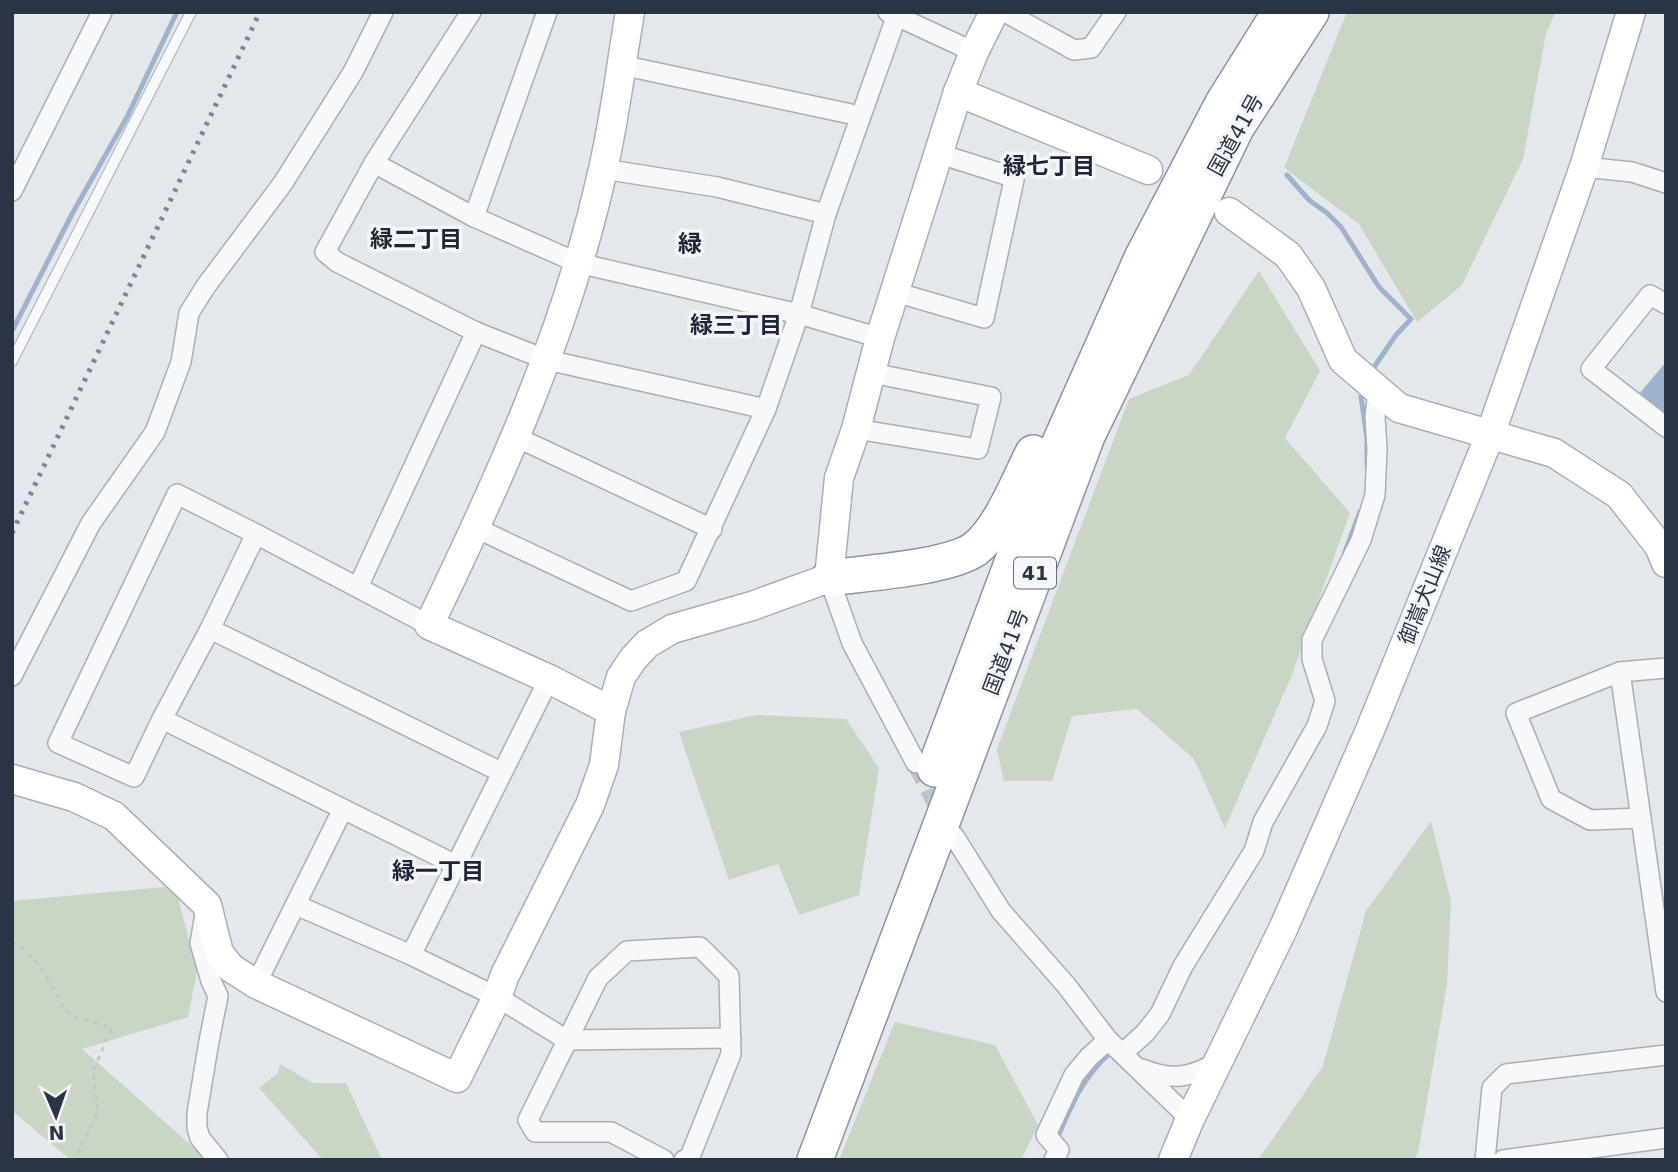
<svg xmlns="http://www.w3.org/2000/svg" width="1678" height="1172" viewBox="0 0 1678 1172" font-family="'DejaVu Sans','Noto Sans JP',sans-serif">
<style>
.green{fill:#c9d6c5}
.water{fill:#9fb4cc}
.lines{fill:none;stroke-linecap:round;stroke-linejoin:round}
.stream{stroke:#9fb4cc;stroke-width:5}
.street-tunnel{stroke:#bfc3cb;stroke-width:19;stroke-dasharray:19 10;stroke-linecap:butt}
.lane-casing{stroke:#a9aeb7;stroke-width:12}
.street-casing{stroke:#a9aeb7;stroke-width:22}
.secondary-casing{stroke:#a9aeb7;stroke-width:31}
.highway-casing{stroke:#8b94a3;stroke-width:38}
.path{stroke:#c2c5cb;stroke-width:2.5;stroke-dasharray:5 5;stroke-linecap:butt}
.lane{stroke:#f7f8fa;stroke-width:10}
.street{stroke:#f7f8fa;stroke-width:19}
.secondary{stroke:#fff;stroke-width:28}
.highway{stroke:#fff;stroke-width:35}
.rail{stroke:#7d8696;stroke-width:5;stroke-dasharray:3.5 7;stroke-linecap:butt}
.labels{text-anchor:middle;stroke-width:7;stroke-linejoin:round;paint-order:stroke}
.shield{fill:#f4f6f9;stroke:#676e7b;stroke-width:2}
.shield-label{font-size:19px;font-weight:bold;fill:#2b3445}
.street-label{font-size:21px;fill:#2b3445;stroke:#f4f6f9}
.neighbourhood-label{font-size:23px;font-weight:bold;fill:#1d2536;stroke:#f4f6f9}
.quarter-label{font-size:24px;font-weight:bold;fill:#1d2536;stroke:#f4f6f9}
</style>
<rect width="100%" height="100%" fill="#e4e7ec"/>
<!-- green -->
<g class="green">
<polygon points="1347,12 1556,12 1546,33 1523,159 1462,285 1417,322 1359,224 1284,168"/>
<polygon points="1259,271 1320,371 1285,438 1350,513 1291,677 1225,828 1194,759 1137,709 1072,716 1052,781 1004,781 997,749 1129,399 1189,375"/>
<polygon points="756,715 846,719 879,768 859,895 799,915 778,864 729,880 679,732"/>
<polygon points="1431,821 1451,901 1447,984 1419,1148 1415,1160 1258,1160 1323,1066 1366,911"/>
<polygon points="175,886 197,971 188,1017 82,1049 208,1160 71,1160 12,1111 12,901"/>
<polygon points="895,1022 995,1045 1038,1125 1021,1160 839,1160"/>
<polygon points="280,1064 313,1083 346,1083 382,1160 323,1160 259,1088 278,1073"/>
</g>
<!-- water -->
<polygon class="water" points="1666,362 1666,414 1640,393"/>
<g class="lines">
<!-- stream -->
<g class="stream">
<polyline points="1287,175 1309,200 1327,213 1341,227 1379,287 1411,319 1396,335 1370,373"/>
<polyline points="12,331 72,214 127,117 177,12"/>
<polyline points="1364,388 1361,397 1367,438 1367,465"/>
<polyline points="1345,552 1360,512"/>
<path d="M1057 1139C1072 1104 1083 1076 1112 1051"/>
</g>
<!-- street-tunnel -->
<polyline class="street-tunnel" points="916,763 945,820"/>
<!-- lane casing -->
<g class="lane-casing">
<polyline id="lane" points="12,361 191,12"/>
</g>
<!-- street casing -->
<g class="street-casing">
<g id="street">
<polyline points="547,12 474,217 374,163 325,252 337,262 476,332 547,360 766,409"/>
<polyline points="888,12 974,52"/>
<polyline points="1005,12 1074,50 1091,48 1116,12"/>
<polyline points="621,65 860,116"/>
<polyline points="374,163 471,12"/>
<polyline points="1584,167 1632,172 1666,183"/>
<polyline points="603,169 717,187 826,214"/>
<polyline points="12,191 102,12"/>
<polyline points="474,217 578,263 799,314 880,338"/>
<polyline points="895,292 984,318 1014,180 1006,175 940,154"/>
<polyline points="1666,304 1650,295 1591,369 1666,427"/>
<polyline points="856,429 978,449 991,397 872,373"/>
<polyline points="516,437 712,529"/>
<polyline points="476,528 631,601 686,581 766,409 799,314 826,214 898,12"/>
<polyline points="829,578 852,643 916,763"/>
<polyline points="358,587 476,332"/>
<polyline points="429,625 256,534 210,629 162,719 456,865 549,679"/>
<polyline points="210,629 501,772"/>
<polyline points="1666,668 1620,672 1666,992"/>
<polyline points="1620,672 1516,713 1551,799 1590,820 1641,818"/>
<polyline points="12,676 91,523 155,432 181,362 189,313 206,286 283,183 353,72 383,12"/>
<polyline points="162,719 134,777 58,743 177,494 256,534"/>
<polyline points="954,836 1001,911 1066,985 1108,1040 1190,1119"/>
<polyline points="296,905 411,955 497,997 567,1040 731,1038"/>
<polyline points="205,914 200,943 211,981 218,996 209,1041 197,1113 197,1128 200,1138 218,1160"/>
<polyline points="411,955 456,865"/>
<polyline points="256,984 343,809"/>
<polyline points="1123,1053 1145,1033 1160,1014 1183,966 1254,851 1263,822 1317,726 1325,701 1312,659 1312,640 1361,540 1375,495 1377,449 1375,417 1378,390"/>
<path d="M1142 1069C1173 1081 1189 1078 1218 1062"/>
<polyline points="664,1160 611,1132 535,1132 528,1120 598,978 627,951 700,947 729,976 731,1054 689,1159 684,1160"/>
<polyline points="1054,1160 1059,1150 1046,1135 1074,1075 1089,1057 1108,1040"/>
<polyline points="1485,1160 1492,1088 1506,1074 1666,1055"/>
<polyline points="1503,1160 1666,1138"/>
</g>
</g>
<!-- secondary casing -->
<g class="secondary-casing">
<g id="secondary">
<polyline points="958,92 1148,170"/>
<polyline points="1229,212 1288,255 1311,288 1343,360 1399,408 1554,453 1619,495 1659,546 1666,563"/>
<path d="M611 711 549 679 429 625C500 478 568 329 603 169 615 118 621 64 630 12"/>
<polyline points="12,779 74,797 114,816 207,905 219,953 231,968 256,984 457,1078 497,997 505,975 590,805 604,765 611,711 621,677 633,659 647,644 672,629 752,606 829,578 839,478 856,429 880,338 958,92 974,52 994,12"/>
<polyline points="1173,1160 1190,1119 1283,929 1370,730 1490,435 1584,167 1631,12"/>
</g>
</g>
<!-- highway casing -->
<g class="highway-casing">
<g id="highway">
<path d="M829 578C865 573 948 568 975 549 1000 530 1019 481 1033 453"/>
<polyline points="935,769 1042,483 1142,258 1223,103 1280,12"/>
<polyline points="815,1160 1087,436 1236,128 1311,12"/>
</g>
</g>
<!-- path -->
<polyline class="path" points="12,941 33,958 52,986 63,1007 71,1016 112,1028 93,1071 98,1112 74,1160"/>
<!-- lane -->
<use href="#lane" class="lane"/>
<!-- street -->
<use href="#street" class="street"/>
<!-- secondary -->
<use href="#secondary" class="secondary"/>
<!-- highway -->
<use href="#highway" class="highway"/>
<!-- rail -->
<polyline class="rail" points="12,533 260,12"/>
</g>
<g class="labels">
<!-- shield labels -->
<rect class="shield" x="1014" y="557.5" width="42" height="31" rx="5"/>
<g class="shield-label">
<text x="1035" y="580">41</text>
</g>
<!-- street labels -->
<g class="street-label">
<text transform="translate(1236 135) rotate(-61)" y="7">国道41号</text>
<text transform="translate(1425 595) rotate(-68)" y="7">御嵩犬山線</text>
<text transform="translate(1006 652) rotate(-69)" y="7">国道41号</text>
</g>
<!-- neighbourhood labels -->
<g class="neighbourhood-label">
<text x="1049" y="174">緑七丁目</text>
<text x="416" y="247">緑二丁目</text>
<text x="736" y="333">緑三丁目</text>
<text x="438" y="879">緑一丁目</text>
</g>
<!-- quarter labels -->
<g class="quarter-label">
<text x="690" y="252">緑</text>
</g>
</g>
<!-- border -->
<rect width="1678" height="1172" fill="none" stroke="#2b3445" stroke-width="28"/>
<!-- north arrow -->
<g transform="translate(56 1116) rotate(178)" stroke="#f4f6f9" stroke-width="5" paint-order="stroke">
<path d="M0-5L12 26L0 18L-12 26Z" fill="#2b3445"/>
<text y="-10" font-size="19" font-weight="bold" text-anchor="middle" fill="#2b3445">N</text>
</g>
</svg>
